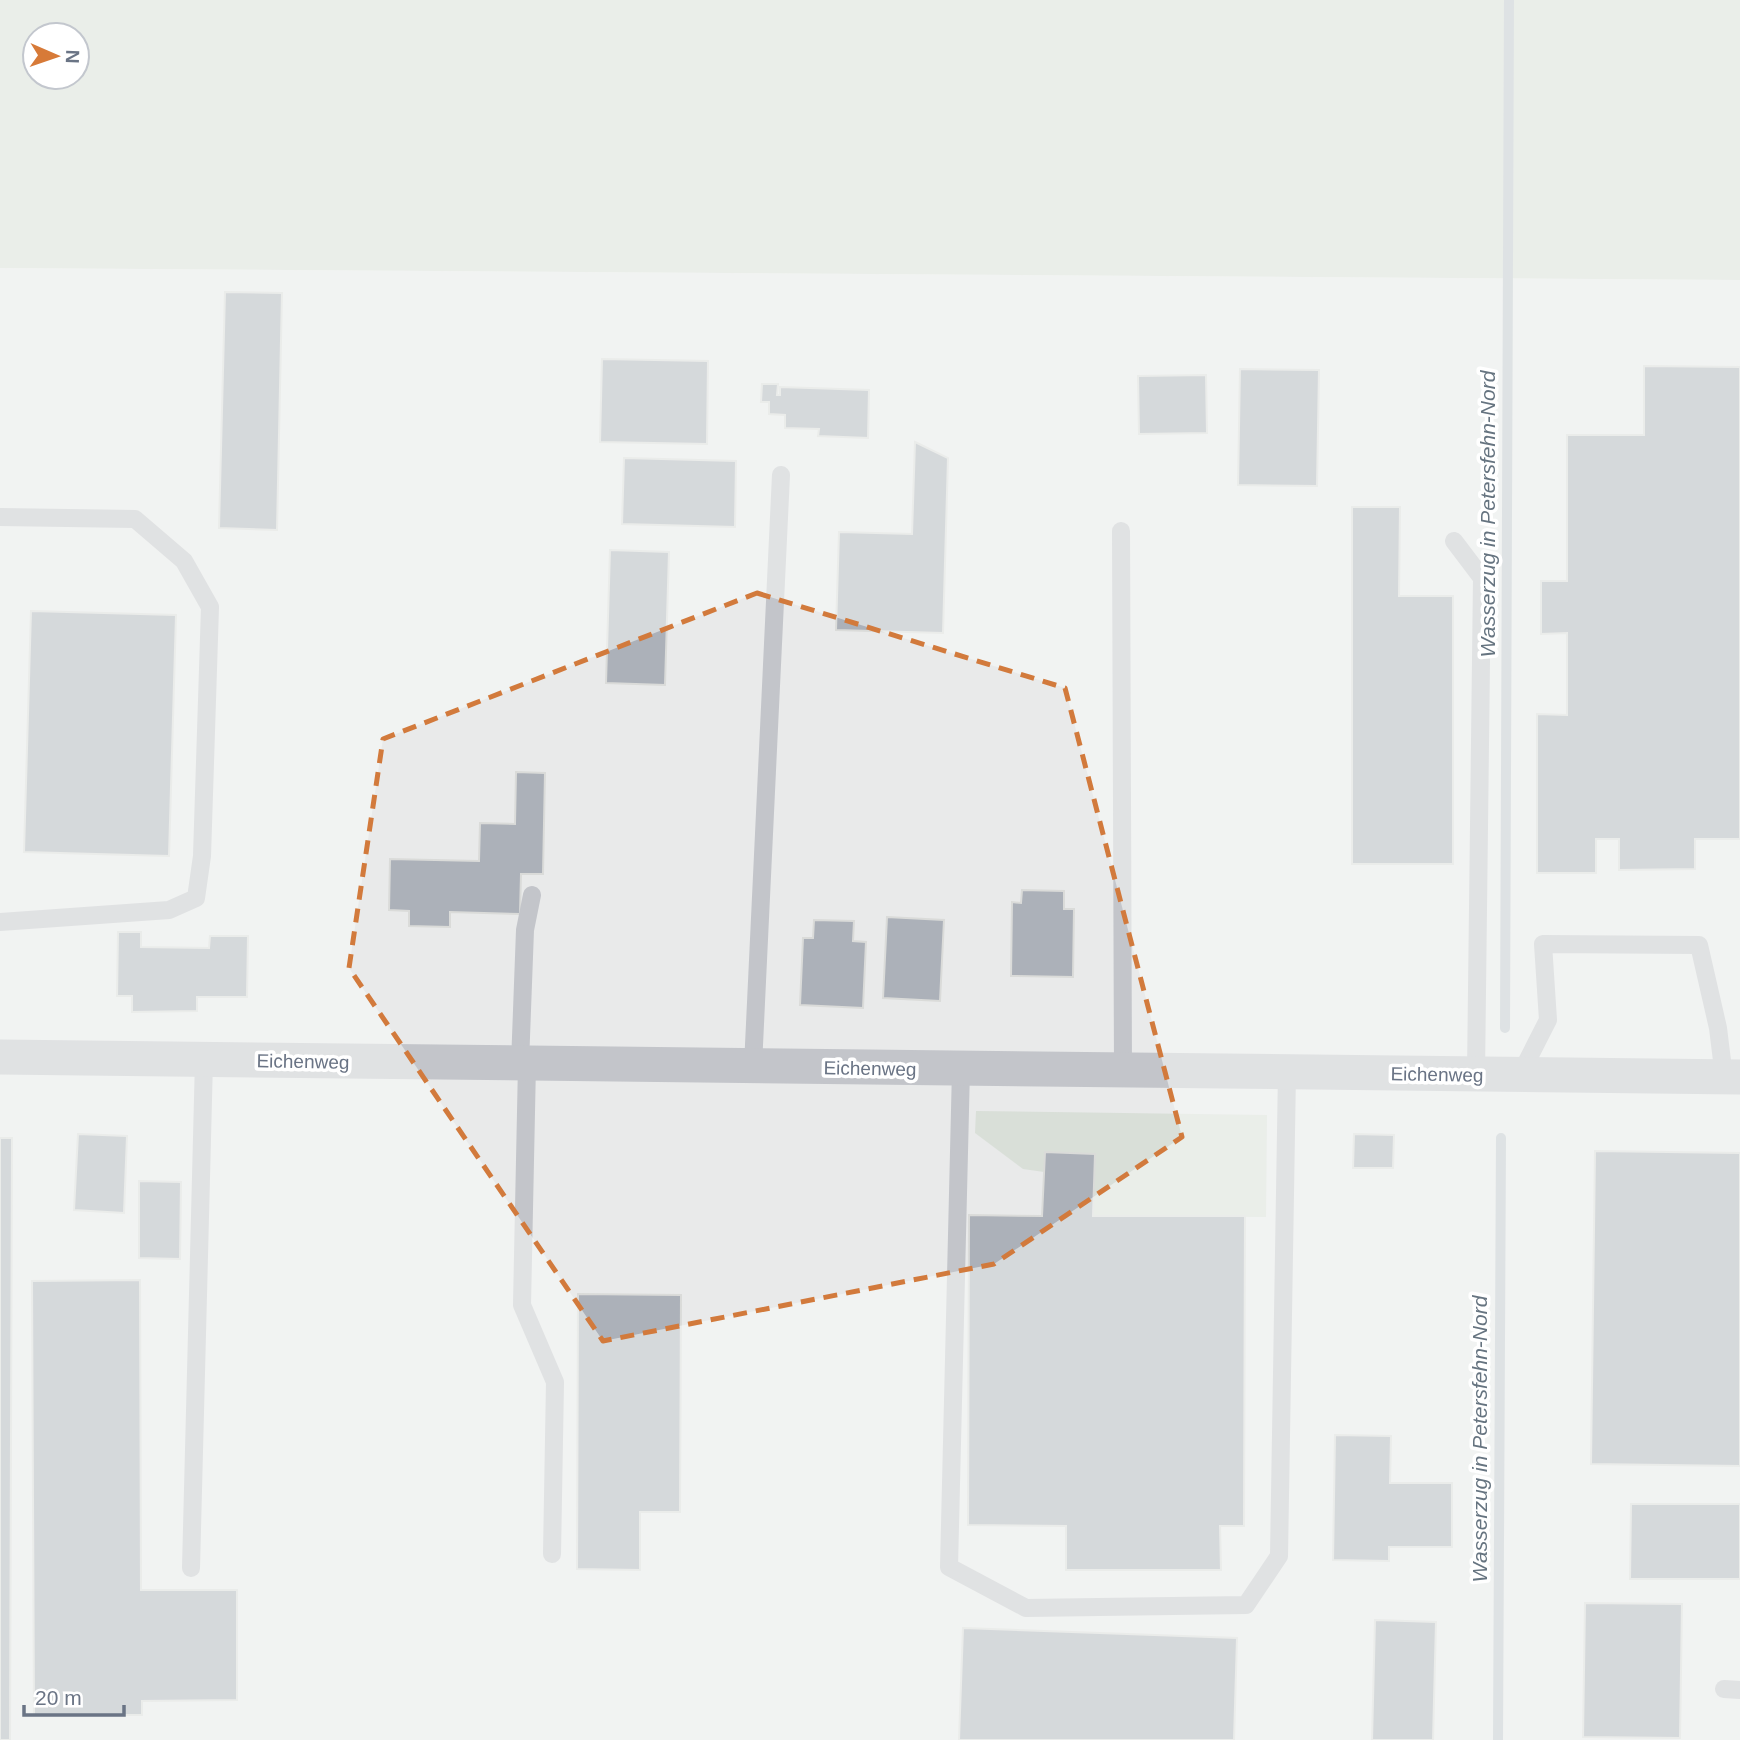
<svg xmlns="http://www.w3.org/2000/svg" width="1740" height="1740" viewBox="0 0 1740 1740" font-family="Helvetica,sans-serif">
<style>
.built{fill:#e9eaea}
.green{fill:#d9dfd8;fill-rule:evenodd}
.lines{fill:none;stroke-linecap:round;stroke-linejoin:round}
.stream{stroke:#bfc6cc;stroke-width:10}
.building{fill:#acb1b9;stroke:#dadbd9;stroke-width:2}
.lane{stroke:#c3c5ca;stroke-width:18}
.street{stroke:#c3c5ca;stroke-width:35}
.marked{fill:none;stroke:#d27a3c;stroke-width:5;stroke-dasharray:14 9;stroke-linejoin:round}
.labels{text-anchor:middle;stroke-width:7;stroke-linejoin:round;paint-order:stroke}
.street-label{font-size:19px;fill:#6a7485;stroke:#fff}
.water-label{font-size:21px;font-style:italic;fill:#667480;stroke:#fff}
</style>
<rect width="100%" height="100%" fill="#f8f9f7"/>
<!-- built -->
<polygon class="built" points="0,268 1740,280 1740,1740 0,1740"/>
<!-- green -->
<g class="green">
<path d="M0 0H1740V280L0 268ZM77 35V77H35V35Z"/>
<polygon points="976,1111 1267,1115 1266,1217 1093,1216 1095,1154 1045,1152 1044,1172 1023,1169 975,1133"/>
</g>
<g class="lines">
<!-- stream -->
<g class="stream">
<polyline points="1505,1028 1509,0"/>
<polyline points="1498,1740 1501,1138"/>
</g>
</g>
<!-- building -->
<g class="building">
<polygon points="225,292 282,293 277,530 219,528"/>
<polygon points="602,359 708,361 707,444 600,442"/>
<polygon points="1644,366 1740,367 1740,839 1695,839 1695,869 1619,870 1619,839 1596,839 1596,873 1537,873 1537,714 1567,715 1567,633 1541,634 1541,581 1567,581 1567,435 1644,435"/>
<polygon points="1240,369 1319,370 1317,486 1238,485"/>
<polygon points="1206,375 1207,433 1139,434 1138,376"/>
<polygon points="762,384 778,384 777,395 780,395 780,387 869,390 868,438 818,436 819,429 785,428 785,415 769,414 769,402 761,402"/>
<polygon points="915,442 948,458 943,633 836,630 839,532 912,534"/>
<polygon points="624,458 736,461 735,527 622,524"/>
<polygon points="1352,507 1400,507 1399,596 1453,596 1453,864 1352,864"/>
<polygon points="610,550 669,552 665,685 606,683"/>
<polygon points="31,611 176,615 169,856 24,852"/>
<polygon points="516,772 545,773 543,874 521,874 520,914 450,912 450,927 409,926 409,911 389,910 390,859 479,861 480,823 515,824"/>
<polygon points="1022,890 1064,891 1064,909 1074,909 1073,977 1011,976 1012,902 1021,903"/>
<polygon points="887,917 944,920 940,1001 883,998"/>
<polygon points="814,920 854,921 853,941 866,942 863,1008 800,1005 803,938 813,938"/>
<polygon points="118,932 141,932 141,947 209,948 210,936 248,936 247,997 197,997 197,1011 132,1012 132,996 117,996"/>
<polygon points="78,1134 127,1136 124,1213 74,1210"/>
<polygon points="1354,1134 1394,1135 1393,1168 1353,1168"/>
<polygon points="0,1138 12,1138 10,1740 0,1740"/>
<polygon points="1595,1151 1740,1153 1740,1466 1591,1464"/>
<polygon points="1045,1152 1095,1154 1093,1216 1245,1216 1244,1526 1220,1526 1221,1570 1066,1570 1066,1526 968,1525 969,1215 1042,1216"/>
<polygon points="139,1181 181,1182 180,1259 139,1258"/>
<polygon points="140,1280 141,1590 237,1590 237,1700 142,1701 142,1715 34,1715 32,1281"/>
<polygon points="578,1294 681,1295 680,1512 640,1512 640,1570 577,1569"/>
<polygon points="1335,1435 1391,1436 1390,1483 1452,1483 1452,1547 1389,1547 1389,1561 1333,1560"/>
<polygon points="1631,1504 1740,1504 1740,1579 1630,1579"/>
<polygon points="1585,1603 1682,1604 1680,1738 1583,1737"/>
<polygon points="1375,1620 1436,1622 1433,1740 1372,1740"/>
<polygon points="963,1628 1237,1638 1234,1740 959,1740"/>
</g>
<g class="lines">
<!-- lane -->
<g class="lane">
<polyline points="0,517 135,519 184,561 210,607 202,856 196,898 169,910 0,922"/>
<polyline points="1121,531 1123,1070"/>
<polyline points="1454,541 1482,578 1476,1074"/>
<polyline points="520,1064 525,930 532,895"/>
<polyline points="527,1064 522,1305 555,1382 552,1554"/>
<polyline points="753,1066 781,475"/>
<polyline points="961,1069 949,1567 1026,1608 1246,1605 1279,1556 1287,1072"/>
<polyline points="1520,1075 1548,1020 1543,944 1699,945 1718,1028 1724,1077"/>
<polyline points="191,1568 204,1060"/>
<polyline points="1724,1689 1740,1690"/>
</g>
<!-- street -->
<polyline class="street" points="0,1057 1740,1077"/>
</g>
<!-- marked area -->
<path d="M0 0H1740V1740H0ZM757 593 1065 688 1182 1137 994 1264 603 1341 349 968 383 739Z" fill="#f8f9f7" fill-opacity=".55" fill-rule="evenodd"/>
<path class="marked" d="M757 593 1065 688 1182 1137 994 1264 603 1341 349 968 383 739Z"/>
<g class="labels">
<!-- street labels -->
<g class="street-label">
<text transform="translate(303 1061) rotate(1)" y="7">Eichenweg</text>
<text transform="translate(870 1068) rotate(1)" y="7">Eichenweg</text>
<text transform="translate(1437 1074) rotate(1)" y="7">Eichenweg</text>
</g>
<!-- water labels -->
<g class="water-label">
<text transform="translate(1488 514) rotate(-90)" y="7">Wasserzug in Petersfehn-Nord</text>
<text transform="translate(1480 1439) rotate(-90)" y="7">Wasserzug in Petersfehn-Nord</text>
</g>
</g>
<!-- north arrow -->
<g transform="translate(56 56) rotate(92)"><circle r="33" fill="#ffffff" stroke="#c3c7ce" stroke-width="2"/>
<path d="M0-5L12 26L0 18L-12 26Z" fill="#d77a38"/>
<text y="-10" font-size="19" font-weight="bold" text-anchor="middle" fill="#6a7485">N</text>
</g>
<!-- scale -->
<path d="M24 1705v10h100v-10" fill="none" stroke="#6a7485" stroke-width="3.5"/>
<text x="35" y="1705" font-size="21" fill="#6a7485" stroke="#ffffff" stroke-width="5" paint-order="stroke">20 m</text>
</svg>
